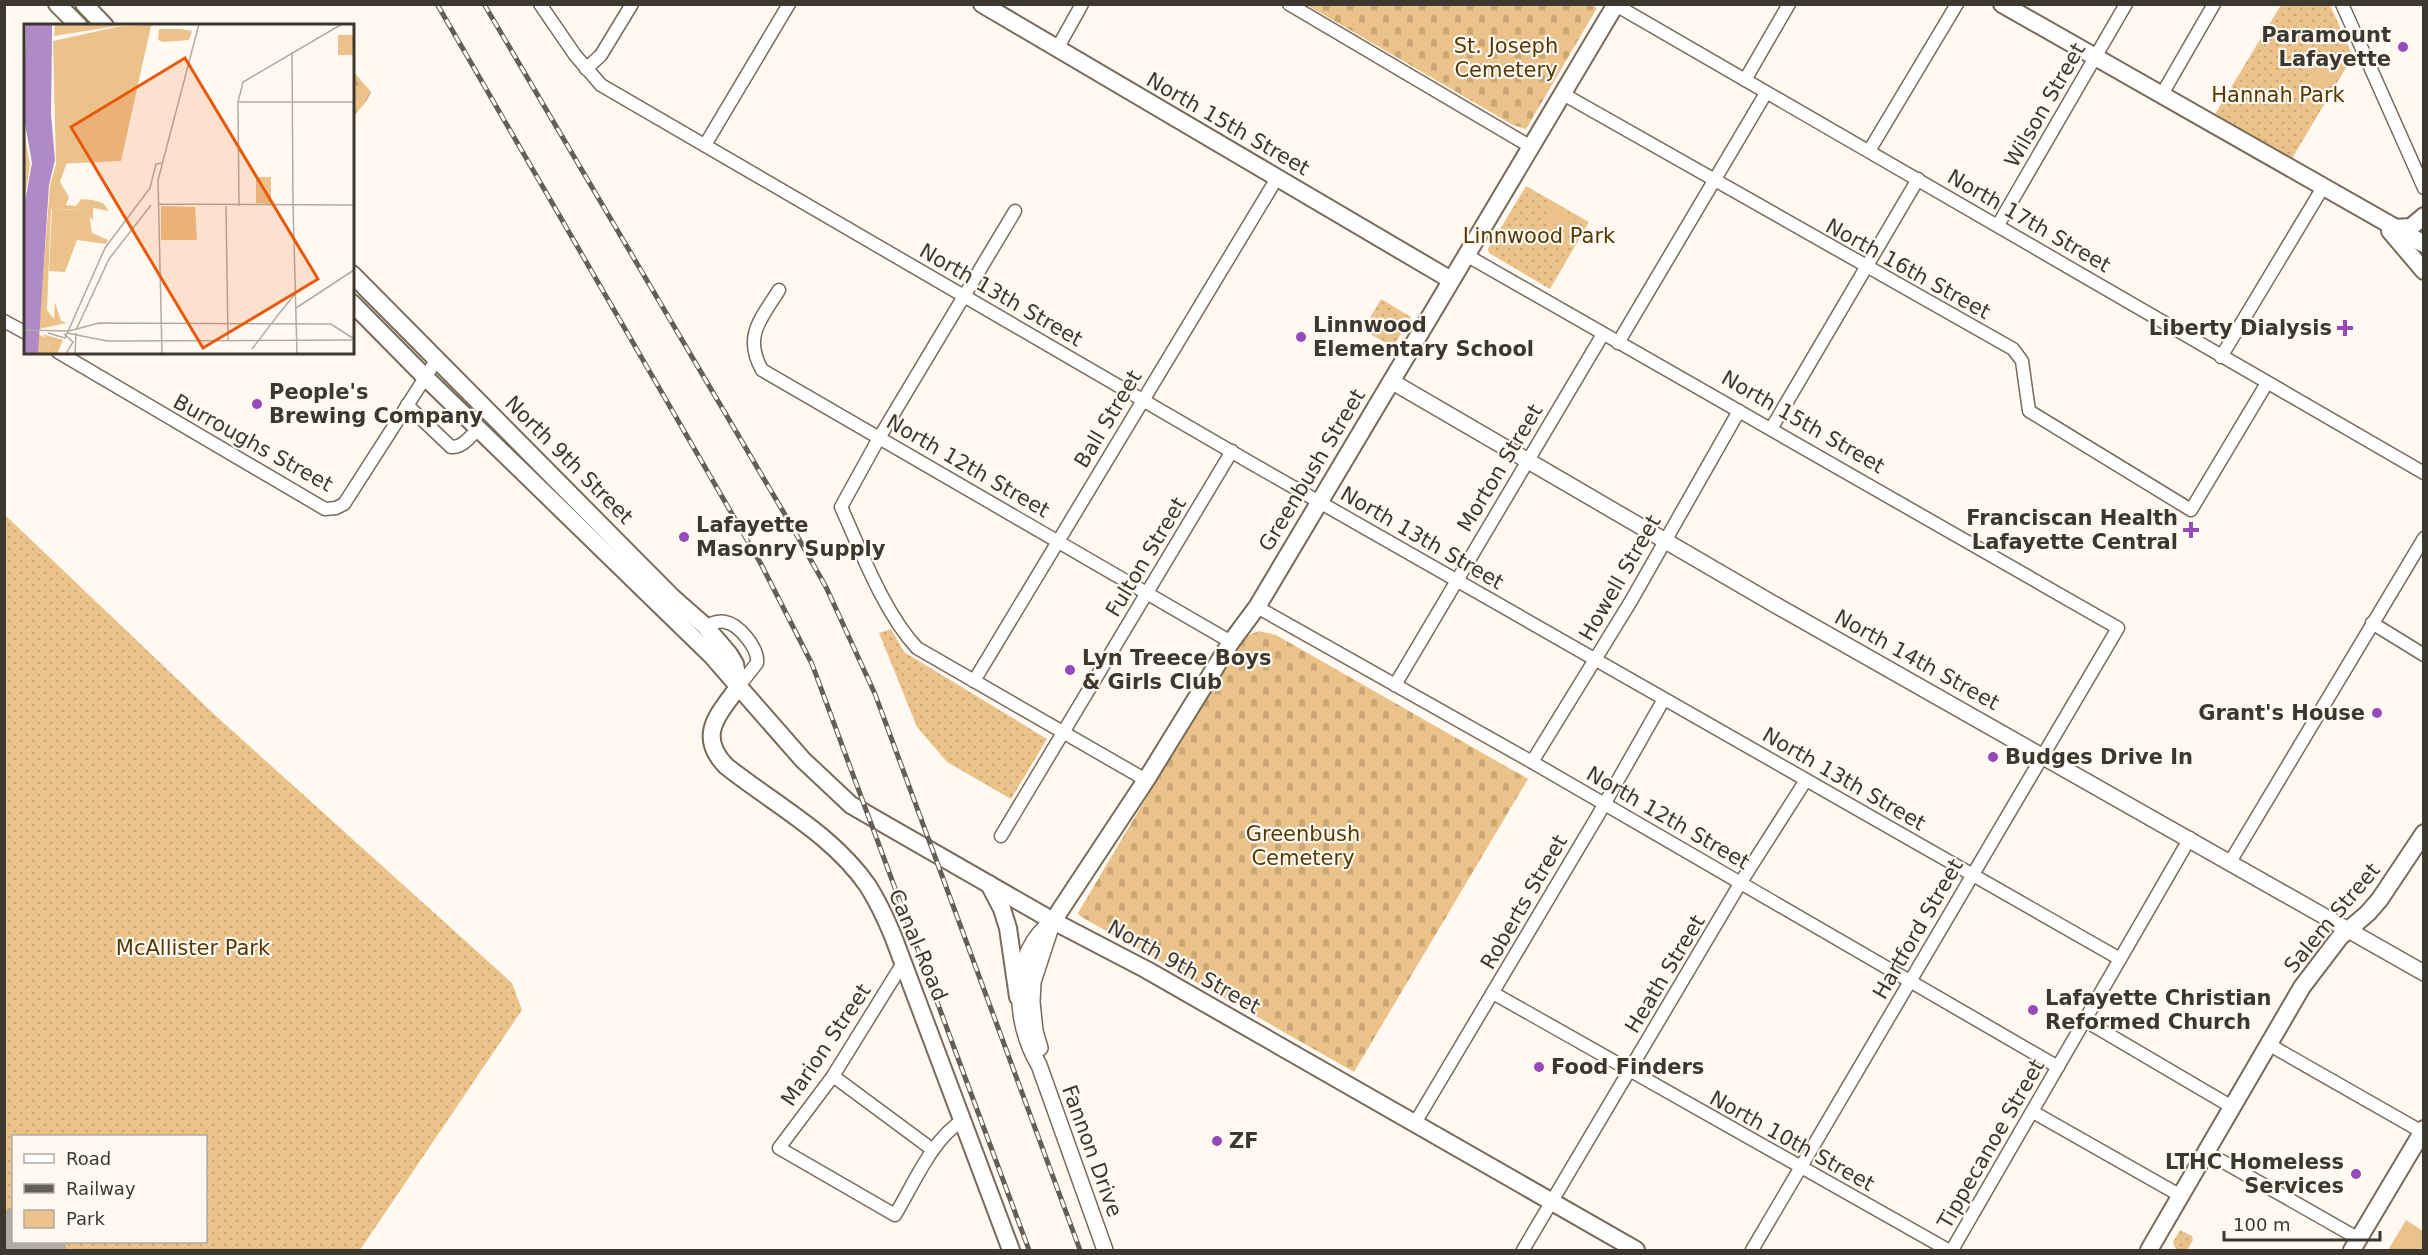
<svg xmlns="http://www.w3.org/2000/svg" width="2428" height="1255" viewBox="0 0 2428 1255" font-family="'DejaVu Sans',sans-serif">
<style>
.green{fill:url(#green-dots);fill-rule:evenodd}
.forest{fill:url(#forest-firs)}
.cemetery{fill:url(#cemetery-stones)}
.pitch{fill:#eac28a}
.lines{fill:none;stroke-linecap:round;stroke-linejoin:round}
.runway{stroke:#b1aca4;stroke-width:70}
.minor-casing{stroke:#786b5a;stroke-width:15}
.tertiary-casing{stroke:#786b5a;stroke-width:18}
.secondary-casing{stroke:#786b5a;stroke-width:20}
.minor{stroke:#fff;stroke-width:12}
.tertiary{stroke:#fff;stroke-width:15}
.secondary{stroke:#fff;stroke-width:16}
.rail-casing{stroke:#635e56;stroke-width:5}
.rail{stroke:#fff9f1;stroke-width:3;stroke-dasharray:9;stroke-linecap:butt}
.poi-dot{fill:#9549bb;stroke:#fff9f1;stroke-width:2}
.labels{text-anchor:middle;stroke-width:4.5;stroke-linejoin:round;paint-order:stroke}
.poi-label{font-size:21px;font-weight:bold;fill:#3c372f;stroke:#fff9f1;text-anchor:start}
.park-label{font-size:21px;fill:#553905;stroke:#fff9f1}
.street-label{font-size:21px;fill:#3c372f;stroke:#fff9f1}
.inset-road{fill:none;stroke:#b1aba3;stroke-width:1.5}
.view{fill:#e8590c;fill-opacity:0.15;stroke:#e8590c;stroke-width:3}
.inset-edge{fill:none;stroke:#3c372f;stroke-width:3}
</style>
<defs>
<pattern id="green-dots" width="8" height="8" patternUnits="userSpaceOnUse" patternTransform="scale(1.5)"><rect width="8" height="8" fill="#eac28a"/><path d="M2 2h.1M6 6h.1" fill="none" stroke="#caa777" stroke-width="1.8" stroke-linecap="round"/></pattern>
<pattern id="forest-firs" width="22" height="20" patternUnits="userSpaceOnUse" patternTransform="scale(1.5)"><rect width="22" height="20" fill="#eac28a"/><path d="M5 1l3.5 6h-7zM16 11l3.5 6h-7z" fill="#caa777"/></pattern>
<pattern id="cemetery-stones" width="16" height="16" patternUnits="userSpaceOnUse" patternTransform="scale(1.5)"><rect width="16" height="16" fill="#eac28a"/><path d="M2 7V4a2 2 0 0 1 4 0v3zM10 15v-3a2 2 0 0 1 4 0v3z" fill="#caa777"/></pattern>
</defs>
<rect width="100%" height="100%" fill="#fff9f1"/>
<!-- green -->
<g class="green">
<polygon points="2281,5 2330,5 2353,56 2291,160 2215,114"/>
<polygon points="1526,186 1589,222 1550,289 1489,253 1488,249"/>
<polygon points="1381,299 1411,317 1393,347 1363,330"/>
<path d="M4 514 216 716 512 983 522 1010 360 1250H5ZM206 1136V1242H14V1136Z"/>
<polygon points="891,629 904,652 1047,739 1011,799 947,762 917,727 879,633"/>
<polygon points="2180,1230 2192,1236 2193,1240 2187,1250 2176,1250 2173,1242"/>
</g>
<!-- forest -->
<polygon class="forest" points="353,71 371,92 366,102 353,117"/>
<!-- cemetery -->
<g class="cemetery">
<polygon points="1591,5 1597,8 1526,129 1513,125 1307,5"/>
<polygon points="1259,631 1276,635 1528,779 1354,1072 1080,916 1078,913 1235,648 1242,638"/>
</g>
<!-- pitch -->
<g class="pitch">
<polygon points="2320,55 2340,67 2317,108 2296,96"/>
<polygon points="1551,204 1577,220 1570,233 1543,218"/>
<polygon points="2406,1220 2423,1231 2423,1250 2388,1250"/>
</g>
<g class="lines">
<!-- runway -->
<polyline class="runway" points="20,1242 31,1250"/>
<!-- minor casing -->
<g class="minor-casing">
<g id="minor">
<polyline points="540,4 575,55 601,85 1251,463 2120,959"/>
<polyline points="1289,4 1531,147"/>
<polyline points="1614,4 2424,473"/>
<polyline points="2342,4 2424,188"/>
<polyline points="1057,49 1082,4"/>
<polyline points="586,69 601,55 632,4"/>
<polyline points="1745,80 1789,4"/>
<polyline points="1563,94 2013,349 2022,361 2029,411 2191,510 2267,383"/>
<polyline points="2161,96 2214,4"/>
<polyline points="705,145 789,4"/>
<polyline points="1869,151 1957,4"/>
<path d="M1015 211 879 438 841 507C861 551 884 613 917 648L1146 780"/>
<polyline points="1998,225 2126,4"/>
<polyline points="1466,255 2118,628 1752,1250"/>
<path d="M779 290C761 319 743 336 762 370L1231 642"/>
<polyline points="4,321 26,333"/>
<polyline points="1618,343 1766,93"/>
<polyline points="58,352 325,509 336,508 344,504 437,359"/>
<polyline points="2221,357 2322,189"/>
<path d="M407 405 451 447C462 448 470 437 478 429"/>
<polyline points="1771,429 1918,179"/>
<polyline points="1257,607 1532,762 2058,1067"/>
<polyline points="2372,623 2424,655"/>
<path d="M705 626C711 624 718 620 725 622 739 624 759 649 757 663L739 686"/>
<polyline points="974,681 1277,178"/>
<polyline points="1395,685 1603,334"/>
<polyline points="1532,762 1631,601 1739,411"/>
<polyline points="1001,836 1232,451"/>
<polyline points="2230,862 2424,538"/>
<path d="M903 963 833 1076 779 1148 895 1215C914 1184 931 1140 963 1120"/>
<polyline points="1493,993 1948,1250"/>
<polyline points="2084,1020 2232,1107"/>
<polyline points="2268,1044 2424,1133"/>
<polyline points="833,1076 933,1150"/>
<polyline points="2033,1112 2181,1196"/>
<polyline points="1415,1123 1597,817 1664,699"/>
<polyline points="2206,1152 2359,1239"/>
<polyline points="1523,1250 1741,882 1806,780"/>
<polyline points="1952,1250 2190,838"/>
</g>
</g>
<!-- tertiary casing -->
<g class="tertiary-casing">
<g id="tertiary">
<polyline points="1391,381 1772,603 2424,973"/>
<path d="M1053 921C1009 953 1013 1022 1039 1065L1105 1250"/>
<polyline points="1040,1048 1035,1031 1032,1002 1033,982 1053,921"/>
</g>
</g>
<!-- secondary casing -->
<g class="secondary-casing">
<g id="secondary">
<polyline points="57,4 79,26"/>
<polyline points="84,4 105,26"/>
<polyline points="982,4 1451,280"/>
<polyline points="2002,4 2424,244"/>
<polyline points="2394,228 2411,227 2424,216"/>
<polyline points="2390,231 2424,271"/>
<polyline points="352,274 672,597 705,626 729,654 735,664 739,686"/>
<polyline points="352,303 425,377 711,655 803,760 851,805 1053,921 1147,970 1636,1250"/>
<path d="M739 686C719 714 696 735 726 766 775 805 832 834 868 886 878 902 886 919 893 936L1011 1250"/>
<polyline points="989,884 1002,909 1008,928 1018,997"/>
<polyline points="1053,921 1146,780 1231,642 1257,607 1616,4"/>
<polyline points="2149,1250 2302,987 2340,937 2368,913 2380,899 2424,833"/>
<polyline points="2352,1250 2424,1129"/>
</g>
</g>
<!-- minor -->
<use href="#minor" class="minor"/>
<!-- tertiary -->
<use href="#tertiary" class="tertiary"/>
<!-- secondary -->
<use href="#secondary" class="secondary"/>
<!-- rail casing -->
<g class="rail-casing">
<g id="rail">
<polyline points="437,4 761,564 812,664 1029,1250"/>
<polyline points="484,4 787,518 826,587 875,694 1080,1250"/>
</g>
</g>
<!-- rail -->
<use href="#rail" class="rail"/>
</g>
<!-- markers -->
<g class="poi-dot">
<circle cx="2403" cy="47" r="6"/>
<path d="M2342 319h6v6h6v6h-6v6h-6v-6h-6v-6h6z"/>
<circle cx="1301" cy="337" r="6"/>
<circle cx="257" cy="404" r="6"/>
<path d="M2188 521h6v6h6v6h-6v6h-6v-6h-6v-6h6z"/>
<circle cx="684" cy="537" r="6"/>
<circle cx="1070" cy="670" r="6"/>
<circle cx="2377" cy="713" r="6"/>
<circle cx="1993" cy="757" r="6"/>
<circle cx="2033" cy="1010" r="6"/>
<circle cx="1539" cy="1067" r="6"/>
<circle cx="1217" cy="1141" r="6"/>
<circle cx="2356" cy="1174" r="6"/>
</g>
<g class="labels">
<!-- poi labels -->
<g class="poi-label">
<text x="2391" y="42" text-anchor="end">Paramount<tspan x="2391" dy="24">Lafayette</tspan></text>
<text x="1313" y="332">Linnwood<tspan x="1313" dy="24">Elementary School</tspan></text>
<text x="2332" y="335" text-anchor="end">Liberty Dialysis</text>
<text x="269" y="399">People's<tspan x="269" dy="24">Brewing Company</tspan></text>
<text x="2178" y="525" text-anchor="end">Franciscan Health<tspan x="2178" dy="24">Lafayette Central</tspan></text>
<text x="696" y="532">Lafayette<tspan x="696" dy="24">Masonry Supply</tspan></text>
<text x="1082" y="665">Lyn Treece Boys<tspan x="1082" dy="24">&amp; Girls Club</tspan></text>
<text x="2365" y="720" text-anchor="end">Grant's House</text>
<text x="2005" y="764">Budges Drive In</text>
<text x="2045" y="1005">Lafayette Christian<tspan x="2045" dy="24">Reformed Church</tspan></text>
<text x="1551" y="1074">Food Finders</text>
<text x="1229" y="1148">ZF</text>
<text x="2344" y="1169" text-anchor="end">LTHC Homeless<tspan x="2344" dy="24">Services</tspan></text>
</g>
<!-- park labels -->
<g class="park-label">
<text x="1506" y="53">St. Joseph<tspan x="1506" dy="24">Cemetery</tspan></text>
<text x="2278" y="102">Hannah Park</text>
<text x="1539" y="243">Linnwood Park</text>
<text x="1303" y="841">Greenbush<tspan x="1303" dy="24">Cemetery</tspan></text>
<text x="193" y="955">McAllister Park</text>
</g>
<!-- street labels -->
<g class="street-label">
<text transform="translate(2045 105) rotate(-60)" y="7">Wilson Street</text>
<text transform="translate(1228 124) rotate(30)" y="7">North 15th Street</text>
<text transform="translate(2029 221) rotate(30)" y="7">North 17th Street</text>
<text transform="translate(1908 269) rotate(29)" y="7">North 16th Street</text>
<text transform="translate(1001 295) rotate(30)" y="7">North 13th Street</text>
<text transform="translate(1108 419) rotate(-59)" y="7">Ball Street</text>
<text transform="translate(1803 422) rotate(30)" y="7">North 15th Street</text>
<text transform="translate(253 443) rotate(29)" y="7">Burroughs Street</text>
<text transform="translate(569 460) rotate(45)" y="7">North 9th Street</text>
<text transform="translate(968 466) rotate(30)" y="7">North 12th Street</text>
<text transform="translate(1500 468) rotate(-59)" y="7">Morton Street</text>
<text transform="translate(1312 470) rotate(-59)" y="7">Greenbush Street</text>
<text transform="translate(1422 538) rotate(30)" y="7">North 13th Street</text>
<text transform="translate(1146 557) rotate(-59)" y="7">Fulton Street</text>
<text transform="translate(1620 578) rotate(-60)" y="7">Howell Street</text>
<text transform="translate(1917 660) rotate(29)" y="7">North 14th Street</text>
<text transform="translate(1844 779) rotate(30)" y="7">North 13th Street</text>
<text transform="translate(1668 818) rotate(30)" y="7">North 12th Street</text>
<text transform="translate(1524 902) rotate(-60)" y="7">Roberts Street</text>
<text transform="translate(2332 918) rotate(-50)" y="7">Salem Street</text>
<text transform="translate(1918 929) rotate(-60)" y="7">Hartford Street</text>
<text transform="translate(918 945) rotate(67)" y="7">Canal Road</text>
<text transform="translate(1184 967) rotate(29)" y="7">North 9th Street</text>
<text transform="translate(1665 974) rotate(-59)" y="7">Heath Street</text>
<text transform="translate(826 1045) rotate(-56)" y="7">Marion Street</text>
<text transform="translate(1792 1141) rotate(29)" y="7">North 10th Street</text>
<text transform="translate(1991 1144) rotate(-60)" y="7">Tippecanoe Street</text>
<text transform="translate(1092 1151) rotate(70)" y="7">Fannon Drive</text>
</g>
</g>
<!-- overview -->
<g transform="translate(24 24)">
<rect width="330" height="330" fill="#fff9f1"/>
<path d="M31 0H133L127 2 97 137 32 140 29 17 97 2H124L99 1 30 12ZM314 11H330V31H314ZM28 185 59 186 65 189 68 209 84 216 82 220 53 216 41 248 25 247ZM18 310 39 316 33 330H23L26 318Z" fill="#eac28a"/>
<path d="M135 5H156L168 7 165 16 139 18 134 16ZM0 109 6 140 0 180ZM43 138 36 158 45 173 42 181 52 182 57 175 69 176 79 179 85 187 69 184V196L59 186 27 185 23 286 30 295 31 278 37 297 43 299 15 305 26 161 32 140ZM14 310 26 316 23 330H14Z" fill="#eac28a"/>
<path d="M232 153H247V180L232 179ZM137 182 171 183 173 216H137Z" fill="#eac28a"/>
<path d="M37 186 51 190 55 201 39 203ZM40 205H53L47 220 32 214ZM30 217 46 221 41 232 27 233Z" fill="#eac28a"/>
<path d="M2 0H28V14L27 90 31 136 25 161 14 330H0V183L8 139 0 94Z" fill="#af8ac4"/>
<path class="inset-road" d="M268 28 269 181M214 78H330M135 180 330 181M269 181 273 330M202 182 204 317M215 182 214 78 219 58 318 0M272 284 330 246M254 291 271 270M0 306 45 307 75 299 307 300 330 315M52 306 85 235 127 181M24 309 41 314 81 224 126 164 132 140 139 139M43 309 83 317 328 316M40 310 49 318 42 330M228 325 254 291M51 330 52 309M138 330 134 156 175 0"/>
<path class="view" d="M161 34 294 255 179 324 47 103Z"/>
<rect width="330" height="330" class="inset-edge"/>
</g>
<!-- border -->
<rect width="2428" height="1255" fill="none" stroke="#3c372f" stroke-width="12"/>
<!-- legend -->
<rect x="12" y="1135" width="195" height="108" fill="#fff9f1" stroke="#b1aba3" stroke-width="1.5"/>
<rect x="24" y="1154" width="30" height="9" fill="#ffffff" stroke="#b1aba3" stroke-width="1.5"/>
<text x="66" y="1165" font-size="18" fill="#3c372f">Road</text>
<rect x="24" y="1184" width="30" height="9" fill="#635e56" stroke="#b1aba3" stroke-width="1.5"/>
<text x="66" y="1195" font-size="18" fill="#3c372f">Railway</text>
<rect x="24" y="1210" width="30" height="18" fill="#eac28a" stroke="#b1aba3" stroke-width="1.5"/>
<text x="66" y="1225" font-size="18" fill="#3c372f">Park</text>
<!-- scale -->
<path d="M2224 1231v9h156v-9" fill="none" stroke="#3c372f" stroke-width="3"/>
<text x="2233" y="1231" font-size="18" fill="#3c372f" stroke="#fff9f1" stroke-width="4.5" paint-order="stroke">100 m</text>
</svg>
